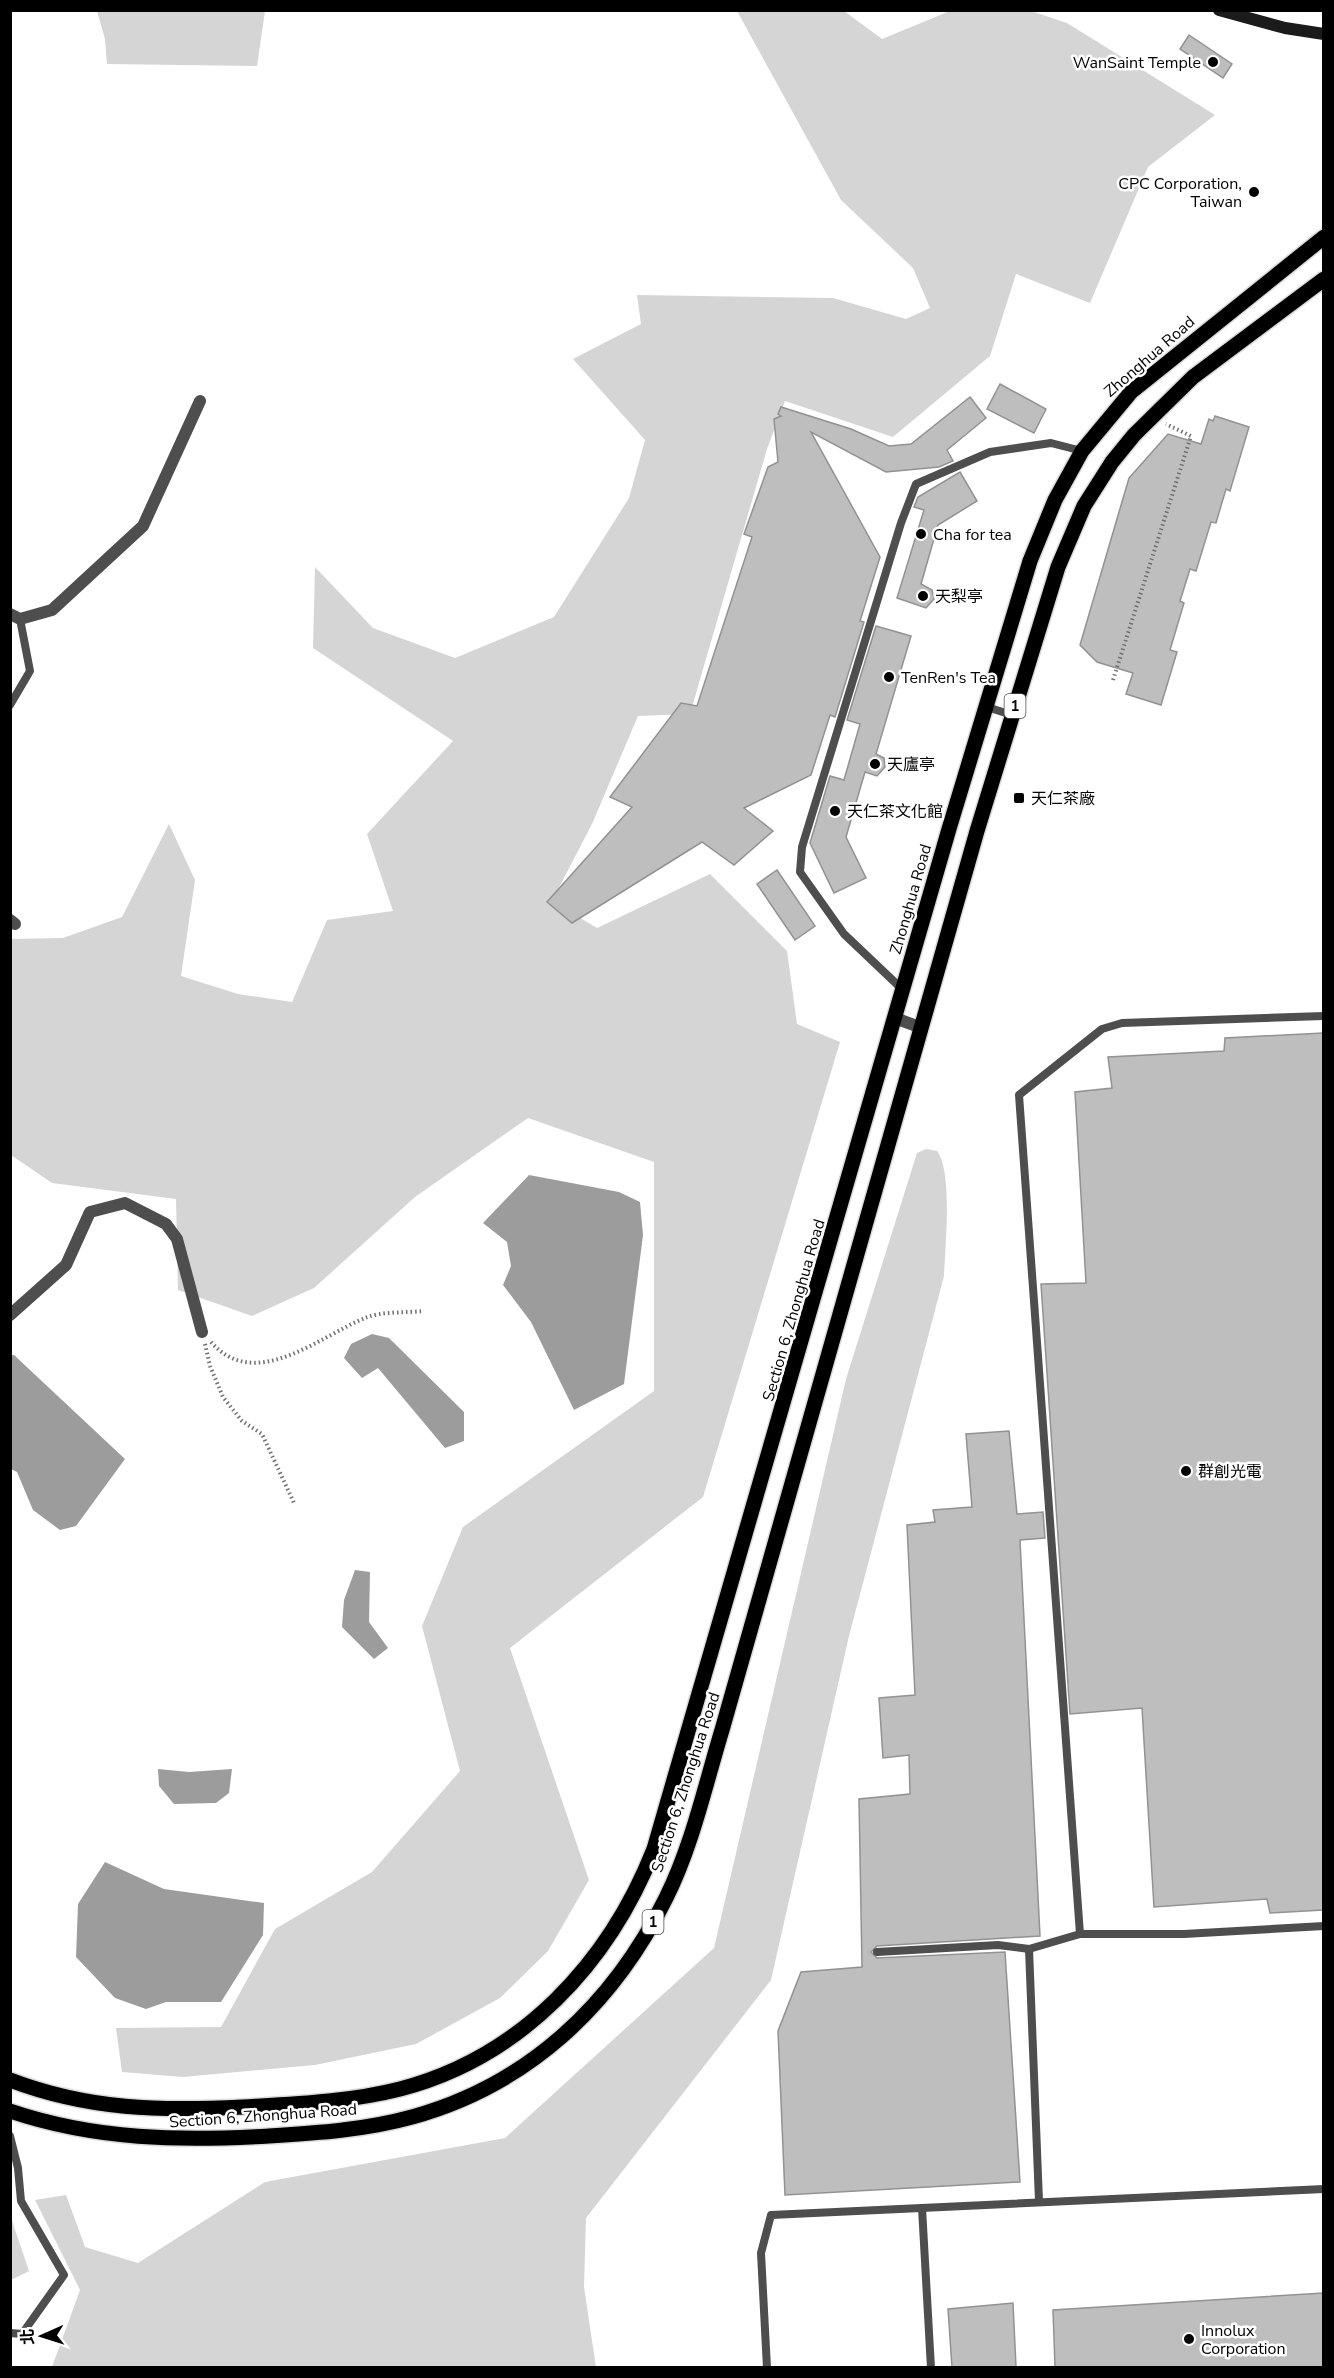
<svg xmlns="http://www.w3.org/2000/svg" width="1334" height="2378" viewBox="0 0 1334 2378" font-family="'Nunito Sans','Noto Sans TC',sans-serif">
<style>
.green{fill:#d5d5d5}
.water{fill:#9c9c9c}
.building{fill:#bebebe;stroke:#929292;stroke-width:1.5}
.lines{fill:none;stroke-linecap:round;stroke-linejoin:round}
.primary-casing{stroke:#dbdbdb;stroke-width:18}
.path{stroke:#707070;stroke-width:4;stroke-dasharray:1.5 3;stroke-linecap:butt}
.lane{stroke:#4e4e4e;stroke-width:8}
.street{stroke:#4e4e4e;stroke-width:12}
.secondary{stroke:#1b1b1b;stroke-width:12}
.primary{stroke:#000;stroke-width:15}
.poi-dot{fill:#000;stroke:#fff;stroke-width:2}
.labels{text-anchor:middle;stroke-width:5;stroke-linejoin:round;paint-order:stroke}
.shield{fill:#fff;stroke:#4c4c4c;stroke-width:1.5}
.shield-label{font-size:15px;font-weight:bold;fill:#000}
.poi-label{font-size:16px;fill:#000;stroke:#fff;text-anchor:start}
.street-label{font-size:16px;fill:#000;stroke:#fff}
</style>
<rect width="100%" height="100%" fill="#fff"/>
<!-- green -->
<g class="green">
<polygon points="97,11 265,11 257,66 107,64 105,39"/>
<polygon points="737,11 844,11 882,39 950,11 1031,11 1067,23 1215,115 1148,167 1090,303 1016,274 990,356 893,437 785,401 767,449 690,714 638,716 592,824 552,901 597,928 710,874 787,951 797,1024 840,1042 703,1497 510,1648 589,1880 548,1951 500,1998 416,2044 315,2065 183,2077 122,2072 116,2028 221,2027 275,1929 372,1872 460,1771 422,1626 463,1527 654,1391 654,1162 528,1118 415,1197 314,1288 252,1316 178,1290 176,1199 52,1183 11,1155 10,939 63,938 122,917 169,824 195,880 181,976 238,994 292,1002 327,920 393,911 367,834 453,741 313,648 315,567 373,628 455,658 554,617 629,498 645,440 573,359 641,324 637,295 833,298 906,319 930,308 913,268 841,200"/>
<path d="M926 1149 937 1151C953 1172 945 1248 944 1276L849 1636 771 1980 586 2218 584 2287 596 2367H52L80 2290 35 2200 66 2195 85 2247 138 2263 265 2182 505 2138 714 1948 846 1379 917 1153Z"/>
<polygon points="10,2215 29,2271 11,2280 10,2280"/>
</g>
<!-- water -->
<g class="water">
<polygon points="529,1175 619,1192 640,1202 643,1235 624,1384 574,1410 531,1322 503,1285 511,1266 507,1242 483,1223"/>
<polygon points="372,1334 389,1338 464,1412 464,1441 445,1448 378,1368 362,1378 344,1358 351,1344"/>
<polygon points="11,1355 14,1355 125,1459 76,1526 60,1530 33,1510 17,1472 11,1469"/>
<polygon points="355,1570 370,1572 369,1622 388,1648 374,1659 342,1627 344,1600"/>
<polygon points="158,1769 189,1772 232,1769 229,1793 216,1803 174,1804 159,1786"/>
<polygon points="105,1862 164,1889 264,1903 263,1935 221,2002 166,2002 146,2009 115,1998 76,1957 78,1904"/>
</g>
<!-- building -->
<g class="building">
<polygon points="1189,35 1232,64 1223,78 1180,49"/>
<polygon points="1000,384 1046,409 1034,433 987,409"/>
<polygon points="970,397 986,418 947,450 953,461 939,467 886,472 811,432 880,557 860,621 864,622 835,717 830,715 811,775 744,808 773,831 734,865 702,842 572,923 547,902 632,807 610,797 681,703 697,706 752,537 744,534 768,467 778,462 774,419 781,416 778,414 781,407 851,429 889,446 911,444"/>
<polygon points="1215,416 1249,427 1230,491 1226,489 1216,523 1211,522 1196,571 1190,569 1180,601 1184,603 1170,650 1177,652 1161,705 1126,694 1133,673 1097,662 1080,645 1129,478 1168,434 1201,444 1209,419 1213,421"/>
<polygon points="960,472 977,501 938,525 921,584 932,590 934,599 926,608 897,598 924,510 914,507 918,497"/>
<polygon points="876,626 911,636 876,754 884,758 885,767 877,776 865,772 846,837 866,878 834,893 810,843 830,776 844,780 860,724 847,720"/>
<polygon points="777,870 815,926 795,940 757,884"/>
<polygon points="1323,1033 1323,1910 1270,1913 1267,1899 1154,1907 1142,1708 1070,1714 1041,1284 1086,1283 1075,1092 1112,1088 1108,1057 1224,1051 1225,1038"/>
<polygon points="1009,1431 1017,1514 1043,1512 1045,1538 1020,1540 1040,1936 877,1946 871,1952 877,1958 1005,1952 1020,2182 785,2195 778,2031 801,1972 862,1967 859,1799 910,1794 909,1755 883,1758 879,1698 915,1695 907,1525 935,1522 933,1510 972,1507 966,1434"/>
<polygon points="1323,2293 1323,2367 1055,2367 1053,2310"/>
<polygon points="1013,2303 1016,2367 952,2367 948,2309"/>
</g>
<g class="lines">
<!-- primary casing -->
<g class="primary-casing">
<g id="primary">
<path d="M10 2080C89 2110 160 2111 243 2107 295 2104 349 2102 400 2089 522 2057 609 1963 654 1849L949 829 1030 561 1055 500 1082 451 1131 392 1324 237"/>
<path d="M10 2111C96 2140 180 2141 269 2136 317 2133 365 2130 412 2117 528 2085 613 2005 666 1898 692 1846 705 1786 722 1730L977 831 1058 567 1084 506 1112 462 1134 435 1193 377 1324 279"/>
</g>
</g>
<!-- path -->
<g class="path">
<polyline points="1113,680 1191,436 1166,424"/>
<path d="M211 1342C255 1393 320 1336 365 1318 381 1311 406 1313 424 1311"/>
<polyline points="205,1344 210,1366 223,1397 242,1421 262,1434 294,1503"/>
</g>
<!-- lane -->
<g class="lane">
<polyline points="10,705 30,671 20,619"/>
<polyline points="987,707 1012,715"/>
<polyline points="903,990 844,934 800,872 802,847 901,523 916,484 990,452 1051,443 1082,451"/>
<polyline points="1080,1934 1019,1095 1102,1029 1122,1023 1324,1016"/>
<polyline points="1029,1949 1039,2201"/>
<polyline points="877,1952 998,1945 1029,1949 1080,1934 1184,1934 1324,1926"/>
<polyline points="10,2136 18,2168 21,2201 64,2275 22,2334 10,2333"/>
<polyline points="922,2208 931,2368"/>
<polyline points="767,2368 761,2253 771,2215 1324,2189"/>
</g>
<!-- street -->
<g class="street">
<polyline points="10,614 20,619 52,610 143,526 200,401"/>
<polyline points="10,920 15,924"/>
<polyline points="895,1018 922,1028"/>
<polyline points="10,1315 66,1265 90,1212 125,1203 166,1224 177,1239 202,1332"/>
</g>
<!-- secondary -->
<polyline class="secondary" points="1219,10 1285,28 1324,34"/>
<!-- primary -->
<use href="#primary" class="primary"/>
</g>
<!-- markers -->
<g class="poi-dot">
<circle cx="1213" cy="62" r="6"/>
<circle cx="1254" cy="192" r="6"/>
<circle cx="921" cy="534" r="6"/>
<circle cx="923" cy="596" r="6"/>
<circle cx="889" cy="677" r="6"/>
<circle cx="875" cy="764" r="6"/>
<rect x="1013" y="792" width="12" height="12" rx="3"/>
<circle cx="835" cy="811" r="6"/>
<circle cx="1186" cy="1471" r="6"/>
<circle cx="1189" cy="2339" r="6"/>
</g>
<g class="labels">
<!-- shield labels -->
<g class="shield">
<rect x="1004.5" y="694" width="21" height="24" rx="4.5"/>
<rect x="642.5" y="1910" width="21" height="24" rx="4.5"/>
</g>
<g class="shield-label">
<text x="1015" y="711">1</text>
<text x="653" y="1927">1</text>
</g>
<!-- poi labels -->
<g class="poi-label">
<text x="1201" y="68" text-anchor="end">WanSaint Temple</text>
<text x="1242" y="189" text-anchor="end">CPC Corporation,<tspan x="1242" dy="18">Taiwan</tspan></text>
<text x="933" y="540">Cha for tea</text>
<text x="935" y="602">天梨亭</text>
<text x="901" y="683">TenRen's Tea</text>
<text x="887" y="770">天廬亭</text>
<text x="1031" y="804">天仁茶廠</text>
<text x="847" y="817">天仁茶文化館</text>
<text x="1198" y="1477">群創光電</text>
<text x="1201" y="2336">Innolux<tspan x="1201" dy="18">Corporation</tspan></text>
</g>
<!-- street labels -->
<g class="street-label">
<text transform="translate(1149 356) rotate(-41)" y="6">Zhonghua Road</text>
<text transform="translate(910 899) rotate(-74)" y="6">Zhonghua Road</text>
<text transform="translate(793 1310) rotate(-74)" y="6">Section 6, Zhonghua Road</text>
<text transform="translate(685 1782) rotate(-72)" y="6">Section 6, Zhonghua Road</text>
<text transform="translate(263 2115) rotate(-4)" y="6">Section 6, Zhonghua Road</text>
</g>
</g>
<!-- border -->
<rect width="1334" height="2378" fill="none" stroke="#000000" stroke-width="24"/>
<!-- north arrow -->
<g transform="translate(42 2336) rotate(267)" stroke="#ffffff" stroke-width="4.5" paint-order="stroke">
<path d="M0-4.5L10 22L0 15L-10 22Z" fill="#000000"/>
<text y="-9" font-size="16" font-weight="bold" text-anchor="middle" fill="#000000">北</text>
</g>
</svg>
